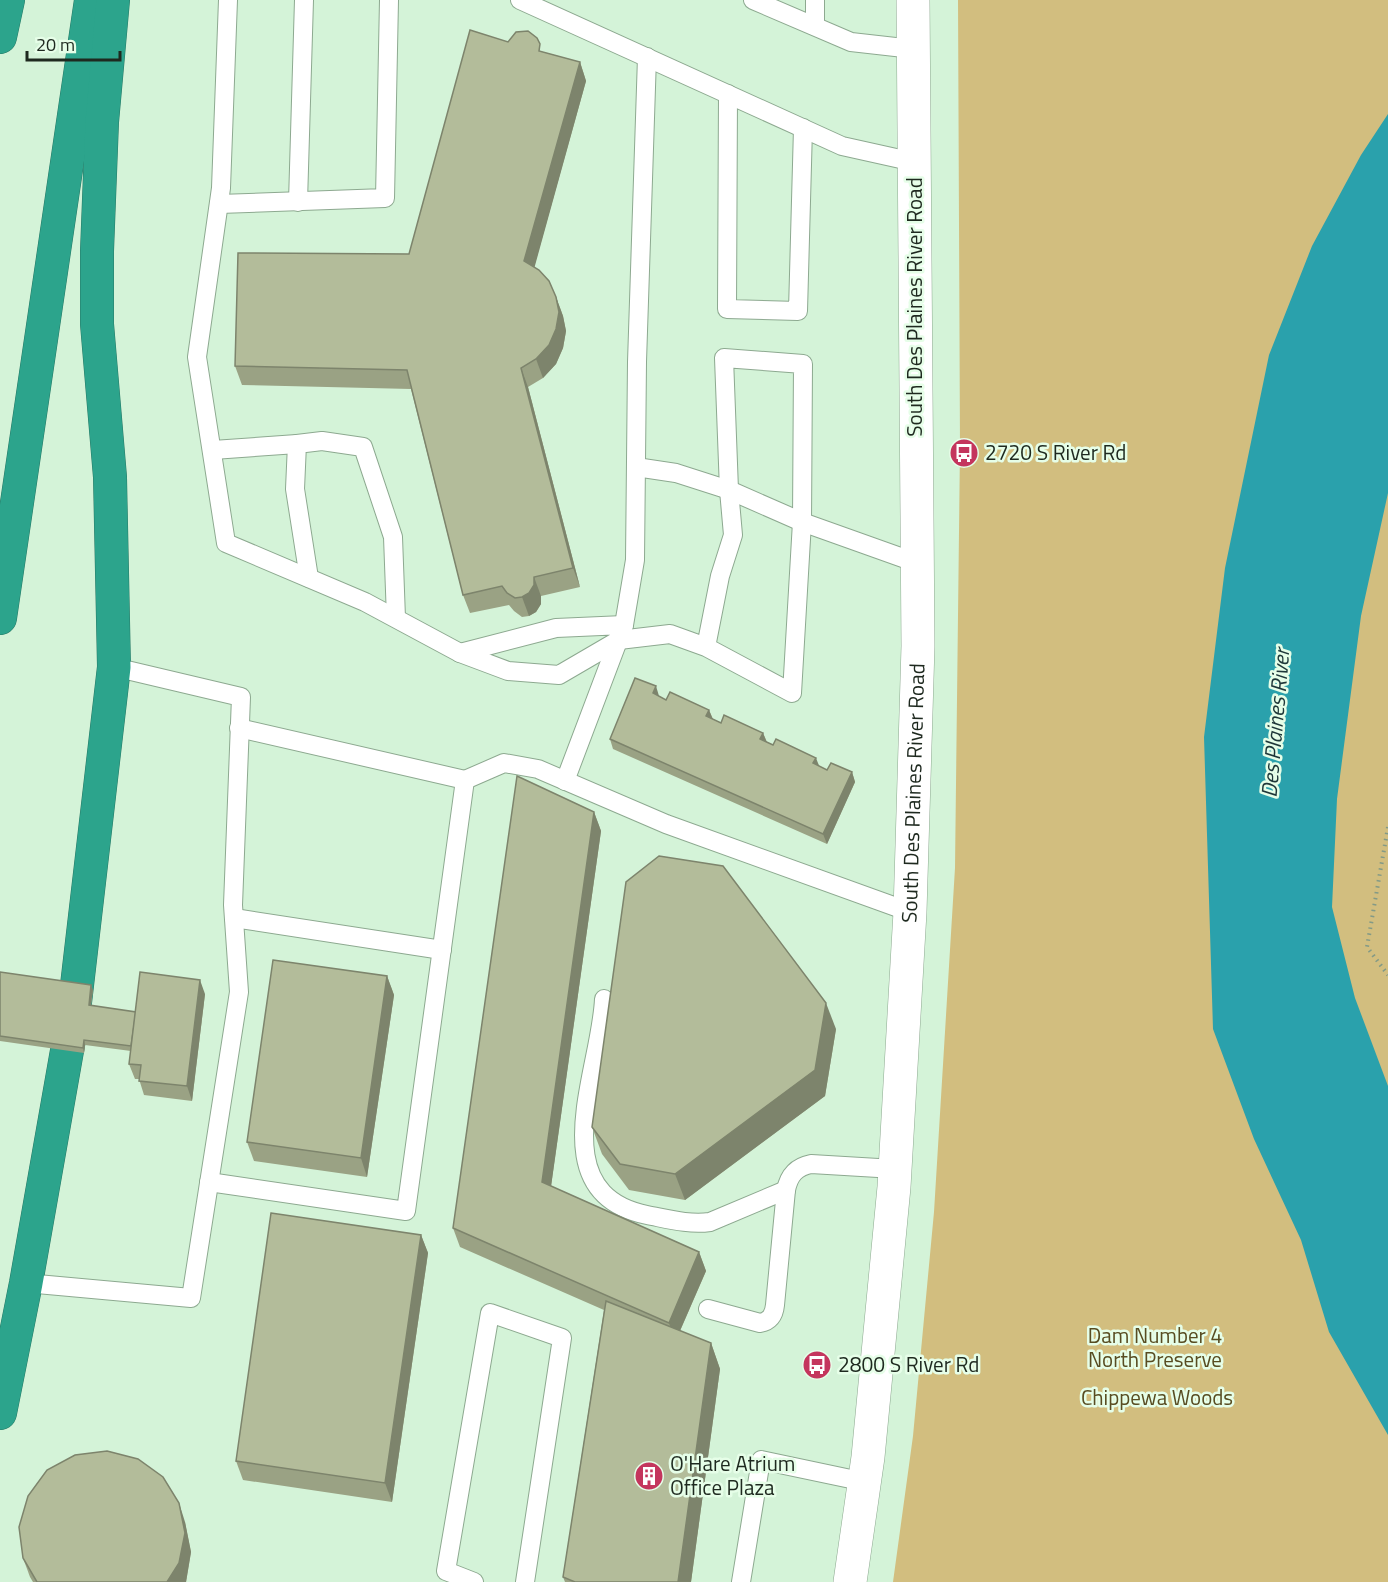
<svg xmlns="http://www.w3.org/2000/svg" width="1388" height="1582" viewBox="0 0 1388 1582" font-family="'Titillium Web',sans-serif">
<style>
.green{fill:#d2be7f}
.water{fill:#2aa1ac}
.lines{fill:none;stroke-linecap:round;stroke-linejoin:round}
.lane-casing{stroke:#8da990;stroke-width:20}
.secondary-casing{stroke:#8da990;stroke-width:34}
.highway-casing{stroke:#277966;stroke-width:34}
.path{stroke:#839a86;stroke-width:4;stroke-dasharray:1.5 4.5;stroke-linecap:butt}
.lane{stroke:#fff;stroke-width:18}
.secondary{stroke:#fff;stroke-width:33}
.highway{stroke:#2ca48c;stroke-width:33}
.wall{fill:#9aa284}
.shaded-wall{fill:#7d846c}
.building{fill:#b3bc9a;stroke:#7d846c;stroke-width:1.5}
.labels{text-anchor:middle;stroke-width:5;stroke-linejoin:round;paint-order:stroke}
.street-label{font-size:21px;fill:#1e291f;stroke:#e6fee8}
.poi-label{font-size:21px;fill:#1e291f;stroke:#e6fee8;text-anchor:start}
.park-label{font-size:21px;fill:#584c21;stroke:#e6fee8}
.water-label{font-size:22px;font-style:italic;fill:#1e3739;stroke:#e6fee8}
</style>
<rect width="100%" height="100%" fill="#d4f3d8"/>
<!-- green -->
<polygon class="green" points="958,0 1388,0 1388,1582 893,1582 913,1436 934,1212 955,868 960,448"/>
<!-- water -->
<polygon class="water" points="1388,114 1388,493 1361,616 1337,799 1332,907 1355,998 1388,1086 1388,1435 1329,1332 1301,1240 1254,1139 1213,1029 1204,737 1225,568 1269,355 1312,246 1361,155"/>
<g class="lines">
<!-- lane casing -->
<g class="lane-casing">
<g id="lane">
<polyline points="228,0 221,188 197,357 226,543 365,602 460,653"/>
<polyline points="520,0 842,146 914,162"/>
<polyline points="753,0 851,42 913,49"/>
<polyline points="815,0 815,26"/>
<polyline points="728,94 727,309 798,311 803,128"/>
<polyline points="298,202 304,0"/>
<polyline points="219,204 385,198 389,0"/>
<polyline points="213,450 297,444"/>
<polyline points="636,467 676,473 729,490 802,522 917,563"/>
<polyline points="309,578 295,489 297,444 322,441 363,447 393,537 396,618"/>
<polyline points="624,625 556,628 460,653 508,671 559,675 619,640 670,634 706,647 792,693 802,522 803,364 724,358 729,490 733,535 720,576 706,647"/>
<polyline points="465,780 504,763 538,769 666,824 910,912"/>
<polyline points="565,781 624,625 635,560 637,362 647,57"/>
<polyline points="234,918 442,950"/>
<path d="M604 999C601 1071 540 1193 647 1215 668 1219 689 1225 710 1222L786 1190"/>
<polyline points="209,1182 406,1211 465,780 239,728"/>
<polyline points="26,1283 191,1298 239,992 233,905 241,697 114,667"/>
<path d="M708 1309 760 1323C770 1321 774 1315 775 1305L786 1190C789 1175 796 1167 811 1164L895 1169"/>
<polyline points="474,1582 446,1571 490,1313 562,1338 525,1582"/>
<polyline points="741,1582 761,1460 865,1482"/>
</g>
</g>
<!-- secondary casing -->
<g class="secondary-casing">
<g id="secondary">
<path id="s1" d="M850 1582 868 1457 894 1187 910 912 918 646 913 0"/>
</g>
</g>
<!-- highway casing -->
<g class="highway-casing">
<g id="highway">
<polyline points="0,37 8,0"/>
<polyline points="0,618 91,0"/>
<polyline points="0,1413 26,1283 74,1011 114,667 110,477 97,324 97,251 102,122 113,0"/>
</g>
</g>
<!-- path -->
<polyline class="path" points="1388,827 1367,947 1388,975"/>
<!-- lane -->
<use href="#lane" class="lane"/>
<!-- secondary -->
<use href="#secondary" class="secondary"/>
<!-- highway -->
<use href="#highway" class="highway"/>
</g>
<!-- wall -->
<g class="wall">
<polygon points="543,52 580,62 586,81 534,267 556,297 563,316 566,331 563,348 556,364 543,378 528,387 580,587 541,596 541,604 536,612 529,616 522,617 514,611 509,605 470,613 463,595 411,389 242,385 235,366 409,254"/>
<polygon points="659,696 666,700 709,710 713,719 721,723 763,733 767,742 827,770 852,772 855,782 827,844 613,749 610,739"/>
<polygon points="594,812 601,831 551,1186 699,1252 706,1271 680,1331 711,1343 720,1369 691,1582 565,1582 563,1577 604,1310 460,1247 453,1228"/>
<polygon points="0,972 93,990 91,1006 136,1012 205,994 192,1101 144,1095 139,1079 135,1079 129,1064 131,1051 85,1045 84,1053 0,1041"/>
<polygon points="387,976 394,995 367,1177 254,1161 247,1142"/>
<polygon points="836,1029 825,1096 685,1200 629,1190 602,1154 592,1127"/>
<polygon points="421,1235 428,1253 392,1502 243,1480 236,1461"/>
<polygon points="185,1522 191,1552 186,1582 33,1582 30,1577 23,1558"/>
</g>
<!-- shaded-wall -->
<g class="shaded-wall">
<polygon points="580,62 586,81 531,280 524,261"/>
<polygon points="556,297 563,316 566,331 563,348 556,364 543,378 536,359"/>
<polygon points="521,368 528,387 580,587 573,568"/>
<polygon points="534,577 541,596 541,604 536,612 529,616 522,597"/>
<polygon points="656,686 659,696 653,693"/>
<polygon points="709,710 713,720 706,716"/>
<polygon points="763,733 767,743 760,739"/>
<polygon points="816,758 820,768 813,763"/>
<polygon points="852,772 855,782 827,844 823,834"/>
<polygon points="594,812 601,831 549,1201 542,1182"/>
<polygon points="387,976 394,995 367,1177 361,1158"/>
<polygon points="200,980 205,994 192,1101 187,1086"/>
<polygon points="91,985 93,990 90,1010 89,1005"/>
<polygon points="826,1003 836,1029 825,1096 685,1200 675,1174"/>
<polygon points="84,1040 85,1045 84,1053 83,1048"/>
<polygon points="421,1235 428,1253 392,1502 385,1483"/>
<polygon points="699,1252 706,1271 675,1342 669,1323"/>
<polygon points="711,1343 720,1369 691,1582 678,1582"/>
<polygon points="179,1503 185,1522 191,1552 186,1582 167,1582"/>
</g>
<!-- building -->
<g class="building">
<polygon points="470,30 508,42 516,32 528,31 537,38 540,44 539,51 580,62 524,261 539,270 549,281 556,297 559,312 556,329 549,345 536,359 521,368 573,568 534,577 534,585 529,593 522,597 515,598 507,593 502,586 463,595 407,370 235,366 238,253 409,254"/>
<polygon points="635,678 656,686 653,693 666,700 670,692 709,710 706,716 721,723 724,715 763,733 760,739 773,745 776,739 816,758 813,763 827,770 831,763 852,772 823,834 610,739"/>
<polygon points="517,776 594,812 542,1182 699,1252 669,1323 453,1228"/>
<polygon points="659,856 723,866 826,1003 815,1070 675,1174 620,1164 592,1127 626,882"/>
<polygon points="273,960 387,976 361,1158 247,1142"/>
<polygon points="0,972 91,985 89,1005 136,1012 131,1046 84,1040 83,1048 0,1036"/>
<polygon points="140,972 200,980 187,1086 139,1081 141,1065 129,1064"/>
<polygon points="271,1213 421,1235 385,1483 236,1461"/>
<polygon points="606,1301 711,1343 678,1582 575,1582 563,1577"/>
<polygon points="107,1451 138,1459 163,1477 179,1503 185,1533 179,1563 167,1582 37,1582 23,1558 19,1527 28,1496 47,1470 75,1455"/>
</g>
<!-- icons -->
<defs>
<g id="bus-disc" transform="scale(1.5)"><circle r="9.5" fill="#c4355d" stroke="#e6fee8"/><path d="M-5-6H5V4H4V6H2V4H-2V6H-4V4H-5ZM-3.5-4V0h7V-4ZM-3.5 1.2v1.5H-2V1.2ZM2 1.2v1.5H3.5V1.2Z" fill="#fff"/></g>
<g id="building-disc" transform="scale(1.5)"><circle r="9.5" fill="#c4355d" stroke="#e6fee8"/><path d="M-4-6H4V6H1V3H-1V6H-4ZM-2.5-4.3h1.7v1.8h-1.7ZM.8-4.3h1.7v1.8H.8ZM-2.5-1h1.7V.8h-1.7ZM.8-1h1.7V.8H.8Z" fill="#fff"/></g>
</defs>
<g fill-rule="evenodd">
<use href="#bus-disc" x="964" y="453"/>
<use href="#bus-disc" x="817" y="1365"/>
<use href="#building-disc" x="649" y="1476"/>
</g>
<g class="labels">
<!-- street labels -->
<g class="street-label">
<text transform="translate(915 307) rotate(-90)" y="7">South Des Plaines River Road</text>
<text dy="7" stroke="none"><textPath href="#s1" startOffset="792">South Des Plaines River Road</textPath></text>
</g>
<!-- poi labels -->
<g class="poi-label">
<text x="985" y="460">2720 S River Rd</text>
<text x="838" y="1372">2800 S River Rd</text>
<text x="670" y="1471">O'Hare Atrium<tspan x="670" dy="24">Office Plaza</tspan></text>
</g>
<!-- park labels -->
<g class="park-label">
<text x="1155" y="1343">Dam Number 4<tspan x="1155" dy="24">North Preserve</tspan></text>
<text x="1157" y="1405">Chippewa Woods</text>
</g>
<!-- water labels -->
<g class="water-label">
<text transform="translate(1275 723) rotate(-85)" y="8">Des Plaines River</text>
</g>
</g>
<!-- scale -->
<path d="M27 51v9h93v-9" fill="none" stroke="#1e291f" stroke-width="3"/>
<text x="36" y="51" font-size="18" fill="#1e291f" stroke="#e6fee8" stroke-width="4.5" paint-order="stroke">20 m</text>
</svg>
